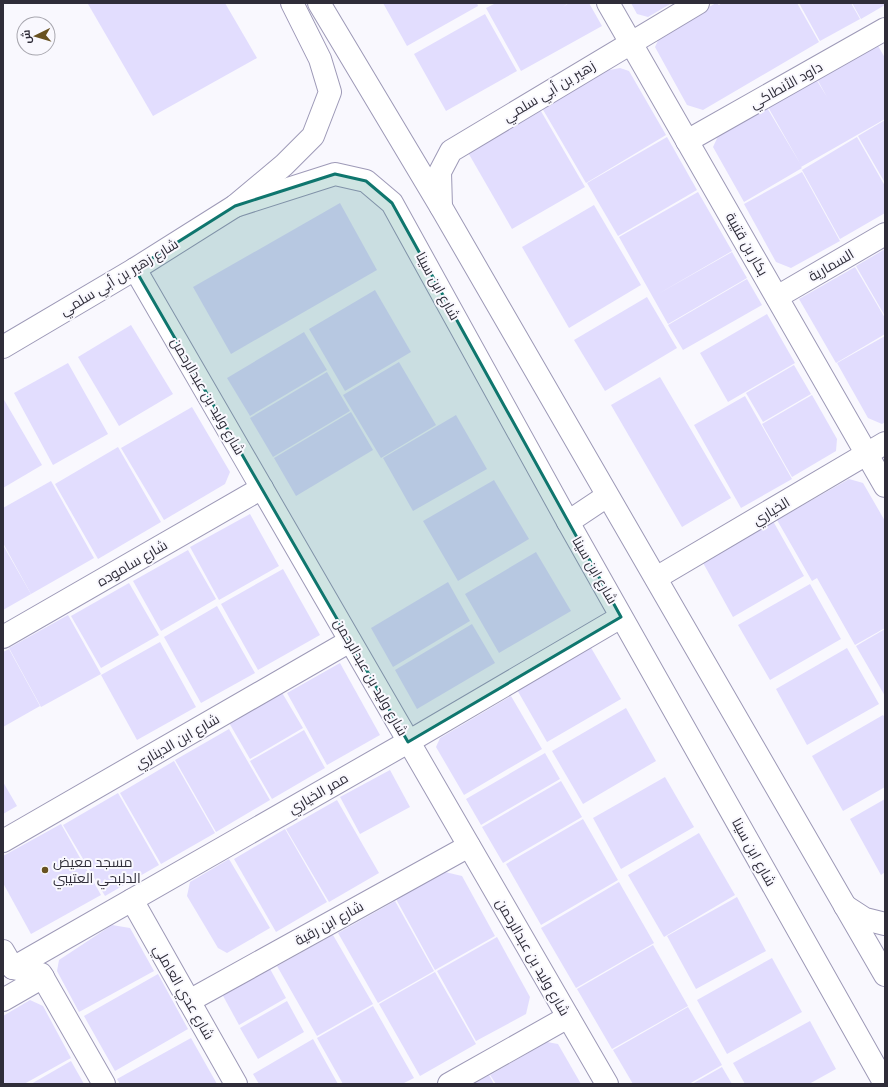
<svg xmlns="http://www.w3.org/2000/svg" width="888" height="1087" viewBox="0 0 888 1087" font-family="Roboto,Cairo,sans-serif">
<style>
.building{fill:#e2ddfe}
.lines{fill:none;stroke-linecap:round;stroke-linejoin:round}
.minor-casing{stroke:#9d99b7;stroke-width:24}
.tertiary-casing{stroke:#9d99b7;stroke-width:24}
.minor{stroke:#fff;stroke-width:22}
.tertiary{stroke:#fff;stroke-width:22}
.marked{fill:#0f766e;fill-opacity:0.2;stroke:#0f766e;stroke-width:3;stroke-linejoin:round}
.poi-dot{fill:#685221;stroke:#f9f8fe;stroke-width:1.5}
.labels{text-anchor:middle;stroke-width:4;stroke-linejoin:round;paint-order:stroke}
.street-label{font-size:14px;fill:#2f2d39;stroke:#f9f8fe}
.poi-label{font-size:14px;fill:#2f2d39;stroke:#f9f8fe;text-anchor:start}
</style>
<rect width="100%" height="100%" fill="#f9f8fe"/>
<!-- building -->
<g class="building">
<polygon points="89,3 225,3 257,58 153,116 88,4"/>
<polygon points="383,3 477,3 478,6 407,46"/>
<polygon points="496,3 568,3 563,7 569,3 589,3 602,26 521,71 486,8"/>
<polygon points="631,3 672,3 648,17 637,14"/>
<polygon points="716,3 719,5 722,3 797,3 819,42 703,110 687,105 655,47 661,34"/>
<polygon points="799,3 851,3 860,19 820,41"/>
<polygon points="852,3 885,3 885,5 861,19"/>
<polygon points="485,14 517,71 446,111 414,54"/>
<polygon points="877,44 885,58 885,119 801,167 802,168 744,202 713,147 720,132 766,106 801,165 768,107 816,79 827,97 817,79"/>
<polygon points="620,68 629,71 666,135 586,183 542,108 604,71"/>
<polygon points="538,106 585,187 512,229 466,149"/>
<polygon points="885,120 885,183 858,136"/>
<polygon points="667,137 697,190 618,236 587,183"/>
<polygon points="857,137 885,186 885,213 840,239 802,170"/>
<polygon points="802,172 840,241 791,268 776,262 744,204"/>
<polygon points="698,192 732,251 658,294 732,252 747,278 668,324 619,237"/>
<polygon points="340,203 377,270 231,354 193,287"/>
<polygon points="594,205 641,285 569,328 522,247"/>
<polygon points="885,249 885,316 856,266"/>
<polygon points="855,267 885,318 885,334 836,363 799,299"/>
<polygon points="747,279 762,305 683,350 668,325"/>
<polygon points="375,290 411,352 345,391 309,329"/>
<polygon points="647,297 677,348 605,391 574,340"/>
<polygon points="767,314 795,363 728,402 700,353"/>
<polygon points="131,325 173,394 119,426 78,357"/>
<polygon points="304,332 327,370 250,416 227,378"/>
<polygon points="885,336 885,422 882,424 868,418 837,363"/>
<polygon points="399,362 436,425 381,458 343,395"/>
<polygon points="68,363 108,434 53,465 14,393"/>
<polygon points="794,365 811,394 763,422 746,393"/>
<polygon points="327,372 350,411 273,457 250,418"/>
<polygon points="660,377 731,498 682,527 611,405"/>
<polygon points="812,395 837,439 836,451 792,477 762,424"/>
<polygon points="745,396 792,479 741,508 694,425"/>
<polygon points="3,398 42,465 3,488"/>
<polygon points="192,407 230,472 225,484 164,520 121,448"/>
<polygon points="351,412 373,450 296,496 274,458"/>
<polygon points="456,415 487,469 413,511 383,458"/>
<polygon points="118,447 161,522 98,559 55,484"/>
<polygon points="849,479 863,483 885,521 885,628 855,645 817,578 812,581 777,520"/>
<polygon points="494,480 529,539 458,581 423,521"/>
<polygon points="51,481 94,558 31,594 3,543 3,508"/>
<polygon points="250,514 279,566 219,600 190,547"/>
<polygon points="773,521 804,576 733,617 702,561"/>
<polygon points="3,545 31,594 3,610"/>
<polygon points="188,550 216,599 161,631 133,581"/>
<polygon points="536,552 571,611 499,653 465,594"/>
<polygon points="283,569 320,635 258,670 221,604"/>
<polygon points="448,582 470,621 393,667 371,628"/>
<polygon points="129,583 159,635 101,668 71,616"/>
<polygon points="810,584 841,639 770,680 738,625"/>
<polygon points="217,606 255,673 201,703 164,637"/>
<polygon points="68,615 101,674 41,707 9,648"/>
<polygon points="472,624 495,663 417,709 395,670"/>
<polygon points="885,629 885,696 856,646"/>
<polygon points="160,642 196,707 137,740 101,675"/>
<polygon points="590,646 621,699 547,742 516,688"/>
<polygon points="847,648 879,704 807,745 776,689"/>
<polygon points="9,649 40,706 3,727 3,652"/>
<polygon points="340,663 380,735 327,765 287,693"/>
<polygon points="281,691 303,728 250,759 228,721"/>
<polygon points="511,696 542,749 464,795 436,747 440,738"/>
<polygon points="626,708 656,761 583,804 552,751"/>
<polygon points="883,715 885,718 885,787 843,811 812,756"/>
<polygon points="229,729 270,800 216,832 175,760"/>
<polygon points="304,730 325,768 272,799 250,761"/>
<polygon points="545,753 560,779 481,825 466,799"/>
<polygon points="174,761 215,833 161,864 120,793"/>
<polygon points="390,770 410,807 360,834 340,797"/>
<polygon points="665,777 694,827 621,869 593,818"/>
<polygon points="561,781 582,817 503,863 482,827"/>
<polygon points="3,782 17,806 3,814"/>
<polygon points="118,793 159,865 105,896 63,825"/>
<polygon points="885,799 885,872 881,875 850,819"/>
<polygon points="337,800 379,873 329,902 286,829"/>
<polygon points="583,819 618,880 541,925 506,864"/>
<polygon points="61,824 101,895 31,934 3,883 3,856"/>
<polygon points="285,829 327,902 276,932 234,859"/>
<polygon points="699,833 735,895 664,937 628,875"/>
<polygon points="229,859 270,928 227,953 218,948 187,896 190,882"/>
<polygon points="445,872 462,876 495,936 435,970 396,899"/>
<polygon points="619,882 654,943 576,988 541,928"/>
<polygon points="737,897 766,951 696,989 667,936"/>
<polygon points="395,901 434,971 378,1003 338,933"/>
<polygon points="112,925 130,928 154,971 79,1012 57,971 59,960"/>
<polygon points="333,935 373,1004 317,1036 277,966"/>
<polygon points="497,937 530,997 526,1014 476,1041 437,971"/>
<polygon points="653,945 688,1006 612,1049 577,989"/>
<polygon points="772,958 802,1012 727,1054 697,1000"/>
<polygon points="269,967 286,998 239,1025 222,994"/>
<polygon points="435,972 476,1044 420,1076 379,1004"/>
<polygon points="158,974 188,1029 115,1071 84,1016"/>
<polygon points="30,1000 43,1006 71,1058 24,1084 3,1084 3,1016"/>
<polygon points="287,1001 304,1032 258,1059 240,1028"/>
<polygon points="373,1006 414,1078 402,1084 343,1084 317,1038"/>
<polygon points="688,1007 722,1065 689,1084 633,1084 613,1050"/>
<polygon points="810,1021 836,1069 809,1084 745,1084 733,1063"/>
<polygon points="191,1038 217,1084 120,1084 117,1079"/>
<polygon points="313,1039 338,1084 259,1084 253,1074"/>
<polygon points="547,1042 558,1044 581,1084 496,1084 490,1075"/>
<polygon points="71,1061 84,1084 31,1084"/>
<polygon points="722,1067 732,1084 692,1084"/>
<polygon points="489,1075 494,1084 473,1084"/>
</g>
<g class="lines">
<!-- minor casing -->
<g class="minor-casing">
<g id="minor">
<polyline points="608,3 885,486"/>
<polyline points="687,141 885,29"/>
<polyline points="441,207 440,172 451,151 698,3"/>
<polyline points="135,269 607,1084"/>
<polyline points="777,297 885,234"/>
<polyline points="656,578 885,443"/>
<polyline points="3,637 262,488"/>
<polyline points="3,841 350,641"/>
<polyline points="132,900 236,1084"/>
<polyline points="845,906 865,919 885,924"/>
<polyline points="3,951 13,968"/>
<polyline points="13,968 408,742 621,617"/>
<polyline points="13,968 41,974 104,1084"/>
<polyline points="3,1000 43,977"/>
<polyline points="189,1001 469,846"/>
<polyline points="449,1084 568,1017"/>
</g>
</g>
<!-- tertiary casing -->
<g class="tertiary-casing">
<g id="tertiary">
<polyline points="319,3 441,207 885,975"/>
<polyline points="235,206 335,174 366,181 392,203 568,522 885,1084"/>
<polyline points="3,347 135,269 235,206 284,165 313,136 330,92 320,59 292,3"/>
<polyline points="568,522 607,496"/>
</g>
</g>
<!-- minor -->
<use href="#minor" class="minor"/>
<!-- tertiary -->
<use href="#tertiary" class="tertiary"/>
</g>
<!-- marked area -->
<path class="marked" d="M335 174 366 181 392 203 621 617 408 742 135 269 235 206Z"/>
<!-- markers -->
<circle class="poi-dot" cx="45" cy="870" r="4"/>
<g class="labels">
<!-- street labels -->
<g class="street-label">
<text transform="translate(786 85) rotate(-29)" y="5">داود الأنطاكي</text>
<text transform="translate(549 91) rotate(-31)" y="5">زهير بن أبي سلمي</text>
<text transform="translate(747 244) rotate(60)" y="5">بكار بن قتيبة</text>
<text transform="translate(831 265) rotate(-30)" y="5">السمارية</text>
<text transform="translate(119 277) rotate(-31)" y="5">شارع زهير بن أبي سلمي</text>
<text transform="translate(438 286) rotate(61)" y="5">شارع ابن سينا</text>
<text transform="translate(208 396) rotate(60)" y="5">شارع وليد بن عبدالرحمن</text>
<text transform="translate(771 511) rotate(-31)" y="5">الخياري</text>
<text transform="translate(132 563) rotate(-30)" y="5">شارع ساموده</text>
<text transform="translate(595 570) rotate(60)" y="5">شارع ابن سينا</text>
<text transform="translate(371 677) rotate(60)" y="5">شارع وليد بن عبدالرحمن</text>
<text transform="translate(177 741) rotate(-30)" y="5">شارع ابن الديناري</text>
<text transform="translate(318 793) rotate(-30)" y="5">ممر الخياري</text>
<text transform="translate(754 852) rotate(61)" y="5">شارع ابن سينا</text>
<text transform="translate(329 923) rotate(-29)" y="5">شارع ابن رقية</text>
<text transform="translate(533 957) rotate(60)" y="5">شارع وليد بن عبدالرحمن</text>
<text transform="translate(184 992) rotate(60)" y="5">شارع عدي العاملي</text>
</g>
<!-- poi labels -->
<g class="poi-label">
<text x="53" y="867">مسجد معيض<tspan x="53" dy="16">الدلبحي العتيبي</tspan></text>
</g>
</g>
<!-- border -->
<rect width="888" height="1087" fill="none" stroke="#2f2d39" stroke-width="8"/>
<!-- north arrow -->
<g transform="translate(36 36) rotate(265)"><circle r="19" fill="#f9f8fe" stroke="#a8a7af"/>
<path d="M0-3L7 15L0 10L-7 15Z" fill="#685221"/>
<text y="-6" font-size="11" font-weight="bold" text-anchor="middle" fill="#2f2d39">ش</text>
</g>
</svg>
